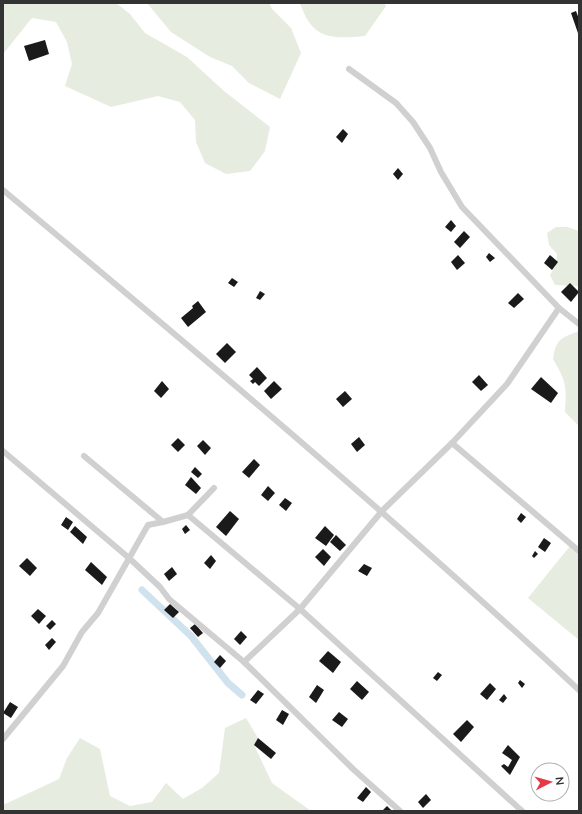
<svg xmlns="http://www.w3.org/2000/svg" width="582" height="814" viewBox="0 0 582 814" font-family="Mulish,sans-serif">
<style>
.green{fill:#e6ecdf}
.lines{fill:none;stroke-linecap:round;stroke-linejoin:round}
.canal{stroke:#cfe2ee;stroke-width:7}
.building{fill:#1a1a1a}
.street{stroke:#d0d0d0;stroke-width:6}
</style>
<rect width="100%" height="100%" fill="#fff"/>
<!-- green -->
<g class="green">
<polygon points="3,3 116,3 130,14 145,33 187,57 224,91 270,127 265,151 250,171 226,174 205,163 196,142 195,120 180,102 158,96 111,107 65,86 72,64 67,42 56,22 32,18 3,54"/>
<polygon points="147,3 269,3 272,9 291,28 301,53 280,99 249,83 232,66 210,57 171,32"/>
<path d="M300 3H384L386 6 365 36C332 39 312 40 300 3Z"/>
<polygon points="556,227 567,227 579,231 579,286 555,285 550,275 556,265 557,254 549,245 547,233"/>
<path d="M579 331V426L565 412C567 386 566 381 553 359 556 339 561 338 579 331Z"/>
<polygon points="570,546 579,554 579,640 528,598"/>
<polygon points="246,718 258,738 254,745 272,783 311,811 3,811 3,805 59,779 67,758 80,738 100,749 110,796 130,806 152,802 166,783 183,799 202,788 219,773 225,728"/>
</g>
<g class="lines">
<!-- canal -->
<polyline class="canal" points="142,590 191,636 228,683 242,695"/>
</g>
<!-- building -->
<g class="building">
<polygon points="576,11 579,19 579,36 571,13"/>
<polygon points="45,40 49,54 29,61 24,46"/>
<polygon points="343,129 348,134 342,143 336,137"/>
<polygon points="398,168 403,174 398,180 393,174"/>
<polygon points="451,220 456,226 451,232 445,227"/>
<polygon points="464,231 470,237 460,248 454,242"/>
<polygon points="489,253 495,258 490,262 486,257"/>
<polygon points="458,255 465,263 457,270 451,262"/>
<polygon points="550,255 558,262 552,270 544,263"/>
<polygon points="232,278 238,282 234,287 228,283"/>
<polygon points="570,283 579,292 571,302 561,292"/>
<polygon points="260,291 265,294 260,300 256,298"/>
<polygon points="518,293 524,299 514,308 508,303"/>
<polygon points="198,301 206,312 188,327 181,318 193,308 192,306"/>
<polygon points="227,343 236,352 225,363 216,354"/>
<polygon points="257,367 267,378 259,386 255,382 253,384 250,381 253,379 249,375"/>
<polygon points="479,375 488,385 481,391 472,382"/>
<polygon points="541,377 558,393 551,403 531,389"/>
<polygon points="162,381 169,389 161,398 154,391"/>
<polygon points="274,381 282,389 271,399 264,391"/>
<polygon points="345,391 352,399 343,407 336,399"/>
<polygon points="359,437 365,445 357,452 351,444"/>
<polygon points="178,438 185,445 178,452 171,445"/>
<polygon points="203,440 211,448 205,455 197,446"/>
<polygon points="254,459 260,465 249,478 242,472"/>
<polygon points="195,467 202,474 198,478 191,472"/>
<polygon points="191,477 201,488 196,494 185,485"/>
<polygon points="268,486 275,493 268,501 261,495"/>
<polygon points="285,498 292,503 286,511 279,505"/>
<polygon points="230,511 239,519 226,536 216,527"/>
<polygon points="521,513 526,517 521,523 517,519"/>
<polygon points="66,517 73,522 68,530 61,525"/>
<polygon points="186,525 190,530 185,534 182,529"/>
<polygon points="75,526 87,537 83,544 70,532"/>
<polygon points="325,526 334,535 326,546 315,538"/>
<polygon points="336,535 346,545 340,551 330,542"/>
<polygon points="544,538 551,543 545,552 538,547"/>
<polygon points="323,549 331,557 324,566 315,557"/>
<polygon points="535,551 538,554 534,558 532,556"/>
<polygon points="211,555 216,561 210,569 204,563"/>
<polygon points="27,558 37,568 30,576 19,566"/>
<polygon points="91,562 107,577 102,585 85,570"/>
<polygon points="364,564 372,568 367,576 358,571"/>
<polygon points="172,567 177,574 169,581 164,574"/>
<polygon points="170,604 179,612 173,618 164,610"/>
<polygon points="38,609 46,616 39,624 31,616"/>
<polygon points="52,620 56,624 50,630 46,626"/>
<polygon points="195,624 203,633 198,637 190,628"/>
<polygon points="241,631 247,637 240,645 234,639"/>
<polygon points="52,638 56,642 49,650 45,645"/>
<polygon points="328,651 341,662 333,673 319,661"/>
<polygon points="220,655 226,661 220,668 214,662"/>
<polygon points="438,672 442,675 437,681 433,678"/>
<polygon points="520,680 525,684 522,688 518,683"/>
<polygon points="357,681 369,692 362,700 350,689"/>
<polygon points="490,683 496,689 487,700 480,694"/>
<polygon points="317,685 324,690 316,703 309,697"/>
<polygon points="258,690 264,694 256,704 250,700"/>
<polygon points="504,694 507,698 503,703 499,700"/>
<polygon points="10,702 18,707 11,718 3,713"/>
<polygon points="282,710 289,714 283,725 276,720"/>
<polygon points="339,712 348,719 342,727 332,720"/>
<polygon points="467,720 474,727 461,742 453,734"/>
<polygon points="258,738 276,753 271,759 254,745"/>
<polygon points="508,745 520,757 510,775 501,766 504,764 508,767 512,760 502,753"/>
<polygon points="366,787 371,792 363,802 357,798"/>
<polygon points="426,794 431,800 423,808 418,802"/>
<polygon points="387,806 392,811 382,811"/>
</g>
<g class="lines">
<!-- street -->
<g class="street">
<polyline points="349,69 396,103 413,122 430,148 441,172 462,207 559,308 579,324"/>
<path d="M3 190C198 353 393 517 579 690"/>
<polyline points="452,443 579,551"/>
<polyline points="3,451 129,558 160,587 169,599 244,662"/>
<polyline points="84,456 163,522 188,515 214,488"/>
<polyline points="188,515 300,609 522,811"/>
<polyline points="3,739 63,666 82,632 98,613 148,525 163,522"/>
<polyline points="400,811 353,769 244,662 300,609 382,511 452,443 507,384 559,308"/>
</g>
</g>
<!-- border -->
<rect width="582" height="814" fill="none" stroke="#333333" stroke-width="8"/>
<!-- north arrow -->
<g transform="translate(550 782) rotate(84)"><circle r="19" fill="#ffffff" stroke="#adadad"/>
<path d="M0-3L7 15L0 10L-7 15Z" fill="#e63946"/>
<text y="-6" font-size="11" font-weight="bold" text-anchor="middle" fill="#333333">N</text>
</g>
</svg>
